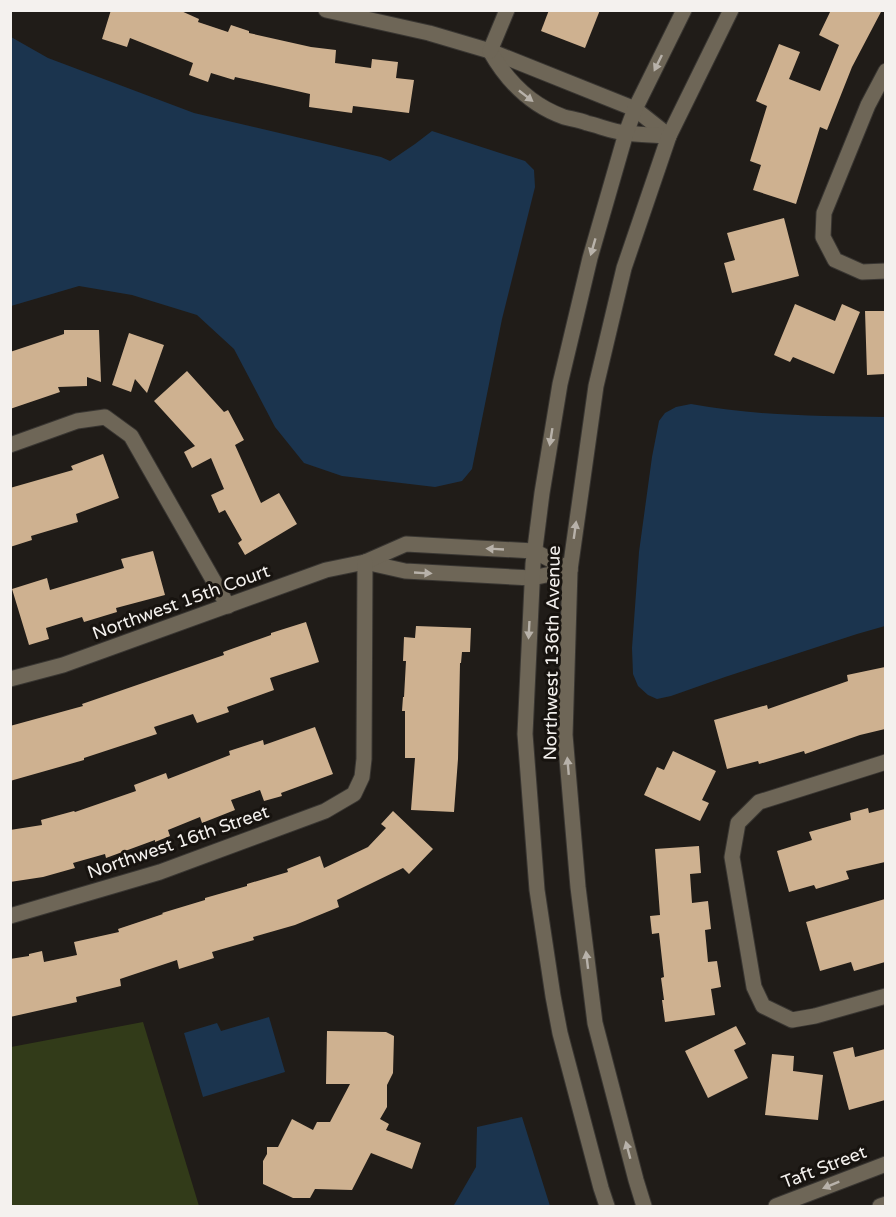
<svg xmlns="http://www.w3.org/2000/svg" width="896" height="1217" viewBox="0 0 896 1217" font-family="'Varela Round',sans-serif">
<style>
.green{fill:#323b19}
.water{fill:#1b344e}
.building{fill:#ceb190}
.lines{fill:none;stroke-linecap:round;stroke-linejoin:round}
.minor-casing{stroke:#393632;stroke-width:17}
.minor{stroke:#6e6657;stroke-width:15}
.oneway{fill:#b8b2aa}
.labels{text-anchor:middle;stroke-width:6;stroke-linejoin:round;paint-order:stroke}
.street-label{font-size:18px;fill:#f4f1ee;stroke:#17130f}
</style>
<rect width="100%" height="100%" fill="#201c18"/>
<!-- green -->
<polygon class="green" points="143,1022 199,1206 11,1206 11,1047"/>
<!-- water -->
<g class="water">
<polygon points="11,37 48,58 194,113 381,157 390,161 415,144 432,131 525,161 534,170 535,187 502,319 472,469 462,481 435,487 342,476 304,463 275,427 234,349 197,315 132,295 79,286 11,306"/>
<path d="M691 404C755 416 821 416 885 417V626L857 634 725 677 671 696 657 699 648 695 638 686 633 674 632 648 639 552 652 457 659 421 665 413 676 407Z"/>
<polygon points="269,1017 285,1072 203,1097 184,1033 217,1023 221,1031"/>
<polygon points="522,1117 550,1206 450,1206 454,1205 476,1167 477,1127"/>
</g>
<!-- building -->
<g class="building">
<polygon points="111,10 179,10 199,19 198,22 228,32 231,25 249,31 249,33 311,47 336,50 335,63 371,68 372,59 398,62 396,78 414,80 409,113 353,106 352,113 309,107 310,94 235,77 234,80 211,73 208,82 189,75 193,63 130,38 127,47 102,39"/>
<polygon points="549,10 600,10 585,48 541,31"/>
<polygon points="831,10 882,10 852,67 827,130 820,127 796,204 753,190 761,165 750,161 767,106 756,101 779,44 800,52 789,79 820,91 839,45 819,35"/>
<polygon points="784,218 799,276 732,293 724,263 735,260 727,233"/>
<polygon points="795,304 835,321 842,304 860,312 834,374 793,357 790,362 774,355"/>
<polygon points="865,311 885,311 885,374 867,375"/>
<polygon points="64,330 99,330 101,382 87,377 87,386 58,387 60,392 10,409 10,352 64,334"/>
<polygon points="129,333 164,345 147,393 135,379 131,392 112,385"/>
<polygon points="187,371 224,412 228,410 244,440 235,445 261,503 279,493 297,524 245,555 238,543 242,540 225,510 219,513 211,495 224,489 211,458 192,468 184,452 195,446 154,401"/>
<polygon points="103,454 119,498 76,514 78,522 31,536 32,540 10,547 10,488 73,470 71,466"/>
<polygon points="153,551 165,595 116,608 117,612 84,622 82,617 46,628 49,639 29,645 12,589 47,578 50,590 124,568 121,559"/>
<polygon points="306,622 319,662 270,678 274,690 227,707 229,712 197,723 193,714 154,727 157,734 84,758 84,760 10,781 10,726 83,706 82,704 224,655 223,652 271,635 271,633"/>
<polygon points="416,626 471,628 470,652 462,652 461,663 460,663 458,759 454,812 411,810 415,758 405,758 405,711 402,711 403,697 404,697 406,661 403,661 404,637 415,638"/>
<polygon points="885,667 885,729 860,735 805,754 804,751 759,764 758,761 727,769 714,720 767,705 768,709 848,681 847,675"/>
<polygon points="315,727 333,774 281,793 282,796 264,801 260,790 231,800 235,810 202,823 200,817 168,830 170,836 155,842 155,840 106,858 105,854 73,863 75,868 43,877 10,882 10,830 42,825 41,820 74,811 75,812 136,791 134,785 166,773 168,779 230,755 229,751 263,740 264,745"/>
<polygon points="673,751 716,771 702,800 709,803 700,821 644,795 657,767 664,770"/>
<polygon points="868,808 869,813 885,809 885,862 846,871 849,879 816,889 814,885 789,892 777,851 812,840 809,832 851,820 850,813"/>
<polygon points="393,811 433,849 409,874 403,868 337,900 339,907 295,925 253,937 254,940 212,952 214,958 179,969 177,960 120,979 121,986 76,997 77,1002 10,1017 10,959 29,956 29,954 42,951 44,962 77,955 74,942 119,932 118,929 163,914 162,913 205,900 205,898 247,886 247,884 288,872 287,869 320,856 324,868 368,847 386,828 381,824"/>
<polygon points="699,846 701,873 690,874 692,903 708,901 711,929 705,930 708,962 717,961 721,987 711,989 715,1015 665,1022 662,1000 664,1000 661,978 664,977 659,933 652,934 650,916 660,915 655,849"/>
<polygon points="885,899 885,962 854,971 851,962 820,971 806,922"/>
<polygon points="736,1026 746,1044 734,1050 748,1078 708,1098 685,1051"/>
<polygon points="327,1031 386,1032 394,1036 393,1073 387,1085 387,1107 380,1119 389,1124 386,1130 421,1143 412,1169 371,1153 352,1190 315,1189 310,1198 293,1198 263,1184 263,1161 267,1154 267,1147 278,1147 292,1119 313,1130 317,1122 330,1122 350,1084 326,1084"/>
<polygon points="853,1047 855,1057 885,1049 885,1100 849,1110 833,1052"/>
<polygon points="772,1054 794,1056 793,1071 823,1075 818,1120 765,1115"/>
</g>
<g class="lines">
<!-- minor casing -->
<g class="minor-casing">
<g id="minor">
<polyline points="326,10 429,33 490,51 635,109 669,136"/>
<path d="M490 51C507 81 530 105 564 117 572 119 579 120 587 123 600 126 613 132 627 133 641 135 655 135 669 136"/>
<polyline points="490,51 507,10"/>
<polyline points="886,71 868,105 824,213 823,237 835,260 862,272 886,271"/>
<polyline points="10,445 77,421 105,417 131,436 228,606"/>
<polyline points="365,562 405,571 532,578 570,570"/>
<polyline points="10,679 63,665 326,570 365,562 406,544 534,551 570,570"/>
<polyline points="886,762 759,802 738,823 732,857 754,987 763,1006 792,1020 815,1016 886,996"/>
<polyline points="10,916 160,872 325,811 354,794 362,777 364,759 365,562"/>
<polyline points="607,1206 601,1188 560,1033 553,996 537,890 525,734 533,564 542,493 560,384 590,258 626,133 635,109 684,10"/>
<polyline points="644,1206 636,1180 595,1023 578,887 565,735 570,570 596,386 624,268 669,136 731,10"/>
<polyline points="776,1206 886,1164"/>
<polyline points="880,1206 886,1204"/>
</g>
</g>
<!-- minor -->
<use href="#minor" class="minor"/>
</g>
<!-- one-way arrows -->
<defs><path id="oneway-solid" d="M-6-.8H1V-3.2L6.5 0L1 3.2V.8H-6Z" transform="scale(1.5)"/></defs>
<g class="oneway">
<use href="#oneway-solid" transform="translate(658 63) rotate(116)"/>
<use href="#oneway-solid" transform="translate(526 96) rotate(38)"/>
<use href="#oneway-solid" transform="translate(593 247) rotate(106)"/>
<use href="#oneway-solid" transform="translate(551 437) rotate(99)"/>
<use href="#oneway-solid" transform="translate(575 530) rotate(-82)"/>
<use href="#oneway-solid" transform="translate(495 549) rotate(-177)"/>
<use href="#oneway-solid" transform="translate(423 573) rotate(3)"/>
<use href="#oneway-solid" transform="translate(529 630) rotate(93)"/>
<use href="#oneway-solid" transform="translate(568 766) rotate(-95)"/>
<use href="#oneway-solid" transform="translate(587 960) rotate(-97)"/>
<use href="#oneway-solid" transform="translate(628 1150) rotate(-105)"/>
<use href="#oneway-solid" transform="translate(831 1185) rotate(158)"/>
</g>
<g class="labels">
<!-- street labels -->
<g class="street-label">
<text transform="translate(181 602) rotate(-20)" y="6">Northwest 15th Court</text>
<text transform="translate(552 653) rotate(-89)" y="6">Northwest 136th Avenue</text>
<text transform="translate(178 842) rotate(-19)" y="6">Northwest 16th Street</text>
<text transform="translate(824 1167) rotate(-21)" y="6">Taft Street</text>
</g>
</g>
<!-- border -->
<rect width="896" height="1217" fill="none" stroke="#f4f1ee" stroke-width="24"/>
</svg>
